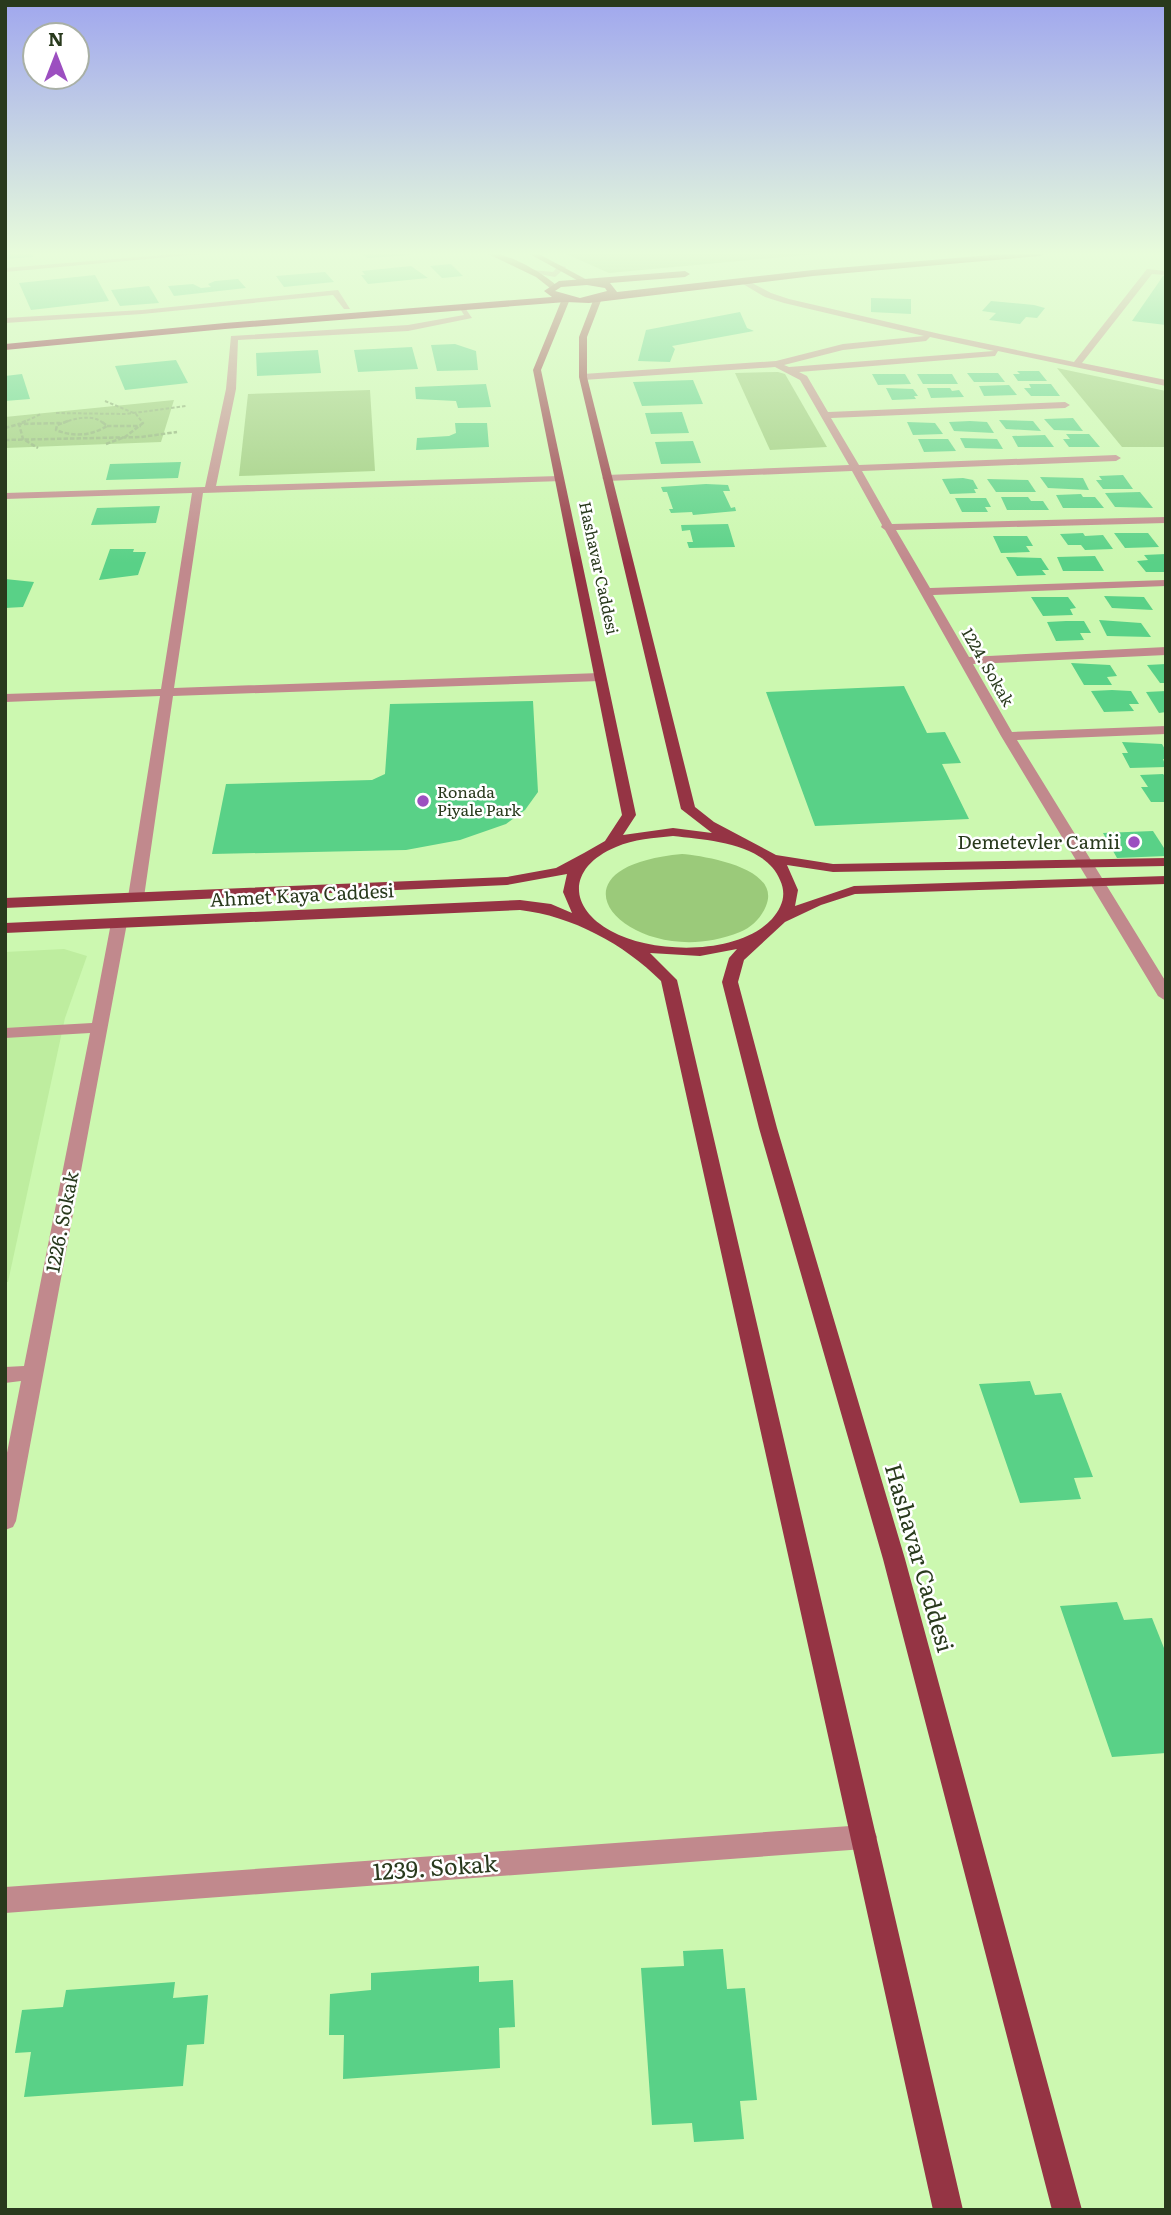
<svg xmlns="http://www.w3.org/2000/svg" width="1171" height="2215" viewBox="0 0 1171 2215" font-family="Literata,serif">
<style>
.built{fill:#beed9f}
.green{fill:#9bca7a}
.building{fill:#59d187}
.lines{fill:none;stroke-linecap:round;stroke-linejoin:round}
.path-far1{stroke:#8bac75;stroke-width:2;stroke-dasharray:3.5 2;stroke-linecap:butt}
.path{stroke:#8bac75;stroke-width:2.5;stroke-dasharray:4.5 2;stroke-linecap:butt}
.minor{fill:#c1898d;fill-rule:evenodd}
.major{fill:#953444;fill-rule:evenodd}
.highway{fill:#82032b;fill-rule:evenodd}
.poi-dot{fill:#9c4fc0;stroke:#fff;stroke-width:2.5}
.labels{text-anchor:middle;stroke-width:5;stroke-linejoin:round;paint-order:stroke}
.far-street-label{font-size:16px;fill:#293a1d;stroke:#fff}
.far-poi-label{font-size:16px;fill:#293a1d;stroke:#fff;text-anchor:start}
.poi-label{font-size:19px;fill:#293a1d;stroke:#fff;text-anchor:end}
.street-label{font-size:19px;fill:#293a1d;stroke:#fff}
.near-street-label{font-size:23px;fill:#293a1d;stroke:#fff}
</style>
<rect width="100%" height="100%" fill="#ccf8b0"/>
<!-- built -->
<polygon class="built" points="64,949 87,956 65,1018 8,1282 5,1282 5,952"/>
<!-- green -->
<g class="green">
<polygon points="564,253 828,253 609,273"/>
<polygon points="1057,368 1166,391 1166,447 1122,447"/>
<polygon points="778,372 785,374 827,447 770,450 735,373"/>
<polygon points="370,390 375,471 239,476 248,394"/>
<polygon points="174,400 161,442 5,448 5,417"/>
<path d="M682 854C705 856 782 868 766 906 761 918 752 927 740 932 635 975 530 868 682 854Z"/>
</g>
<!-- building -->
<g class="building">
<polygon points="5,253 32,253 33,257 5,259"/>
<polygon points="360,253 409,253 411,255 368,258"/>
<polygon points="451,264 463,276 442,278 430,266"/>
<polygon points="411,266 428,278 368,284 361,275 365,275 362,271"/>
<polygon points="325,272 334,282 284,287 276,276"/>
<polygon points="95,275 109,301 31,310 19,283"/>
<polygon points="1163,276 1166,276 1166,325 1132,321"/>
<polygon points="238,279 246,288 174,296 168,286 193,284 201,288 211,287 208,284 215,281"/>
<polygon points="149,286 159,303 120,306 111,290"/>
<polygon points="871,298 911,299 911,314 871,312"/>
<polygon points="991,301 1034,305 1045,308 1037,318 1026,317 1020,324 989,320 996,313 982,311"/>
<polygon points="740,312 747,328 754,331 672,346 675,349 670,362 638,361 646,330"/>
<polygon points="455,344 476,351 478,370 437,371 431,345"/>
<polygon points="412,347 418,369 358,372 354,350"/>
<polygon points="318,350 321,373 257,376 256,353"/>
<polygon points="176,360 188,383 125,390 115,366"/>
<polygon points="1017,371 1039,371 1047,381 1018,381 1013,374 1020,374"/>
<polygon points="967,373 998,373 1005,382 974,382"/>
<polygon points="22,374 30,399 5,401 5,376"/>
<polygon points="872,374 905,374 911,384 878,385"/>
<polygon points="917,374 952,374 958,384 923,384"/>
<polygon points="693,380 703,404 642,406 633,382"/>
<polygon points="486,384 491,407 458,408 456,401 416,399 415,387"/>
<polygon points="1029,384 1051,384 1060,396 1031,396 1024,388 1031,388"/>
<polygon points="1009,385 1017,395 984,396 979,386"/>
<polygon points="886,388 913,389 918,396 914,396 916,399 892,400"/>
<polygon points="927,388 950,388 952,391 959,390 964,397 931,398"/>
<polygon points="682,412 689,433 651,434 645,413"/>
<polygon points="1073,418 1083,431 1054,430 1044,419"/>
<polygon points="999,420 1033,421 1041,431 1006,429"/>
<polygon points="970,421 987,422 994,433 954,431 949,422"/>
<polygon points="907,422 935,423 943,434 913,435"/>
<polygon points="455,423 487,423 489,447 416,450 417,438 449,436 456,433"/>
<polygon points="1066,434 1089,434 1100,447 1069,447 1063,439 1070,439"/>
<polygon points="1045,435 1054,447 1018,447 1012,436"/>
<polygon points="960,438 997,439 1003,449 965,448"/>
<polygon points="918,439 948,439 956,451 924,452"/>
<polygon points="693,441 701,463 661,464 655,442"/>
<polygon points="181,462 178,478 106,480 110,464"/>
<polygon points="1123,475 1133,489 1103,489 1096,480 1102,480 1099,476"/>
<polygon points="1040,477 1083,478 1089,490 1048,488"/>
<polygon points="963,478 973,480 978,489 974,489 976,493 950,494 942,479"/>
<polygon points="987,479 1028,480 1036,492 996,492"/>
<polygon points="706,484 728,485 730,491 723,491 731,508 735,507 736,511 693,515 692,512 671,513 669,509 673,509 667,492 663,492 661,487"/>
<polygon points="1140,492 1153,508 1115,507 1105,493"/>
<polygon points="1081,494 1083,497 1095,497 1104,508 1063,508 1056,495"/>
<polygon points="1001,497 1028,497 1031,501 1043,501 1049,510 1007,510"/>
<polygon points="955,498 986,498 991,507 985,507 988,512 962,512"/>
<polygon points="160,506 156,523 91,525 97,508"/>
<polygon points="728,524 735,547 689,548 687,542 693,542 690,530 682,531 681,525"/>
<polygon points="1083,533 1085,536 1103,535 1113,549 1085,550 1081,545 1068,545 1060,534"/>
<polygon points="1114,533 1148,533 1159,547 1125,548"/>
<polygon points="993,536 1027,536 1033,546 1026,546 1030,552 1001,553"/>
<polygon points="110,549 134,549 133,552 146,552 138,575 99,580"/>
<polygon points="1166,554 1166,572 1146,572 1137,561 1148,560 1144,555"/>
<polygon points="1095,556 1104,571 1063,571 1057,557"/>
<polygon points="1006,557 1041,558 1049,570 1042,570 1046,575 1017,576"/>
<polygon points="5,579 34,582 23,607 5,608"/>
<polygon points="1104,596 1144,597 1153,610 1112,608"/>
<polygon points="1031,597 1068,597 1076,608 1070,609 1073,615 1043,616"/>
<polygon points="1099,620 1141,623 1151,637 1107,636"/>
<polygon points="1066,621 1084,621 1091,633 1080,633 1084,640 1056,641 1047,622"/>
<polygon points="1071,663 1110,665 1117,676 1107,677 1112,685 1084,685"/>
<polygon points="1166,664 1166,683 1160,683 1147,665"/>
<polygon points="904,686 927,733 945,732 961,763 942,764 969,819 815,826 766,692"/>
<polygon points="1112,690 1131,691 1139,704 1129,704 1134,711 1104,712 1091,691"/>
<polygon points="1166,691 1166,712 1159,713 1146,692"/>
<polygon points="533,701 538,792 525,810 506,824 460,840 406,850 212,854 226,784 372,780 385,774 390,704"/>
<polygon points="1122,742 1162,744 1166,751 1166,759 1163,759 1166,767 1130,768 1122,753 1128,753"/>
<polygon points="1163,774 1166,777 1166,802 1151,802 1141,787 1148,787 1140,775"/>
<polygon points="1153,831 1166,851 1166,856 1117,858 1103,833"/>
<polygon points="1030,1381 1035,1395 1061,1393 1093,1477 1074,1478 1081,1499 1020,1503 979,1384"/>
<polygon points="1117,1602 1124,1620 1152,1618 1166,1653 1166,1753 1112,1757 1060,1606"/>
<polygon points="723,1949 727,1989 745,1988 757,2100 740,2101 744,2139 694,2142 692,2123 652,2125 641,1968 684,1966 683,1951"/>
<polygon points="479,1966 479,1982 513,1980 515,2027 499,2028 500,2068 343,2079 344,2035 329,2035 330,1994 371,1990 371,1973"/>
<polygon points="175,1982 173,1998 208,1995 204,2044 187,2045 183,2086 24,2097 31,2052 15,2053 22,2010 63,2007 66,1990"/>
</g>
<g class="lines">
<!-- path-far1 -->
<g class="path-far1">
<polyline points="105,401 136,414 143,423"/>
<polyline points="56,413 126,414 186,406"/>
<polyline points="22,423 41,414"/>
<path d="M63 423C75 418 93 414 103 423"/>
</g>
<!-- path -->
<g class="path">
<polyline points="26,421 19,424 23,439 38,448"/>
<path d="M68 421 57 425 56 430C73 437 91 436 107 426L101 421"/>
<polyline points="107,426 141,426"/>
<polyline points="5,428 19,424 60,423"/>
<polyline points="5,440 141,437 177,432"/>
<polyline points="106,444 125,437 143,423 142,421"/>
</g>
<!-- minor -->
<g class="minor">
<polygon points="188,253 213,253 5,272 5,268"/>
<polygon points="559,265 566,267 555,277 529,272 533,270 553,272"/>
<path d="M1147 269 1166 271V275L1152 274 1082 363 1166 380V386L998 351 995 356 799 372 807 376 828 412 1065 402 1070 405 1065 408 831 418 859 465 1116 455 1121 458 1116 461 862 471 892 524 1166 517V523L896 530 930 588 1166 580V586L933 595 969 657 1166 647V655L973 664 1012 732 1166 726V734L1017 740 1166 982V1001L1158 996 1001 736 885 530 881 527 882 525 852 471 607 481 602 478 607 475 849 465 800 380 775 367 583 380 579 377 583 374 776 361 843 344 924 336 784 303 765 297 743 284 746 280 771 293 789 299 940 334 1074 362ZM930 337 994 351 789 367 784 365 843 350 926 341Z"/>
<polygon points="338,290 350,309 344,309 333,295 142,314 5,323 5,318 142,310"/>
<polygon points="463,305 472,318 408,331 238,340 236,389 216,486 559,476 564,479 563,481 203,493 174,688 600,673 606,677 600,681 173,696 144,897 141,900 131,900 128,897 160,696 5,702 5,694 161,689 192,493 5,499 5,493 205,487 226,389 231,336 408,325 464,315 459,307"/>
<polygon points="119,918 127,923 16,1521 13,1527 5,1530 5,1463 21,1381 5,1383 5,1367 24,1366 90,1033 5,1038 5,1028 92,1023 111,923"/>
<polygon points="864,1825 873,1828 877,1837 873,1846 864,1849 5,1913 5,1887"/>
</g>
<!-- major -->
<g class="major">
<path d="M486 253C505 251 543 273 557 286L550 288 536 277Z"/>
<polygon points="528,253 537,253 591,282 584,284"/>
<path d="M598 296 602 298 587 337V377L695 807 714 822 776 855 833 864 1166 858V866L833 872 787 865 798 890 795 906 854 886 1166 876V884L855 894 821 905 785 922 744 960 738 982 777 1128 905 1559 1082 2210H1052L883 1559 759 1128 722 982 729 958 737 949 700 956 650 953 677 980 963 2210H933L661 981C624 944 572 916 520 910L5 933V923L520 900 551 904 572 913 563 892 567 874 507 885 5 908V898L507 877 556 868 584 853 605 841 622 815 533 370 562 299 566 297 570 299 541 370 636 815 623 835 673 828 712 833 681 809 579 377V337L594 298ZM673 836C708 840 765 843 780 880 787 895 782 907 772 919 738 956 652 954 611 931 567 907 568 867 616 847 634 839 654 838 673 836Z"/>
</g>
<!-- highway -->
<path class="highway" d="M1015 253H1045L1040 256 813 276 589 303 566 302 225 329 5 350V344L225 323 552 297 544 291 559 281 685 271 690 274 685 277 610 283 617 292 813 270ZM587 285 605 288 607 291 580 298 555 291 561 287Z"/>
</g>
<!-- sky -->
<linearGradient id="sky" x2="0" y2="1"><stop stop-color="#a0a7ee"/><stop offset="0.45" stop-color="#e8fcdb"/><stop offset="1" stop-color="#e8fcdb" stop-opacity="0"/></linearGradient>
<rect width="1171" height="563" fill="url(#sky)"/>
<!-- markers -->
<g class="poi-dot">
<circle cx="423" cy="801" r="7"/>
<circle cx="1134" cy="842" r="7"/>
</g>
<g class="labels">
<!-- far-street labels -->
<g class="far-street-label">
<text transform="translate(599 568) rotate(78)" y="6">Hashavar Caddesi</text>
<text transform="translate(988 667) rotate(60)" y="6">1224. Sokak</text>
</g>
<!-- far-poi labels -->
<g class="far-poi-label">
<text x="437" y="798">Ronada<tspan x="437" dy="18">Piyale Park</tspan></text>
</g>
<!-- poi labels -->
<g class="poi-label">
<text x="1120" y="849">Demetevler Camii</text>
</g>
<!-- street labels -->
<g class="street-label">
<text transform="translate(302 895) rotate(-3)" y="7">Ahmet Kaya Caddesi</text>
<text transform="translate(62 1222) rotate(-79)" y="7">1226. Sokak</text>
</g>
<!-- near-street labels -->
<g class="near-street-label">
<text transform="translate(919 1558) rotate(74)" y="8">Hashavar Caddesi</text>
<text transform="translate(435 1868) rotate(-4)" y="8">1239. Sokak</text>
</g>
</g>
<!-- border -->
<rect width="1171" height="2215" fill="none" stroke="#293a1d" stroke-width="14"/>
<!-- north arrow -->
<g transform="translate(56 56)"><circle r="33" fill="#ffffff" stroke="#a9b0a5" stroke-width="2"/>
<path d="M0-5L12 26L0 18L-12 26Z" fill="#9c4fc0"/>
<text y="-10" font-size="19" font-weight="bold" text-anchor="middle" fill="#293a1d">N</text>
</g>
</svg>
